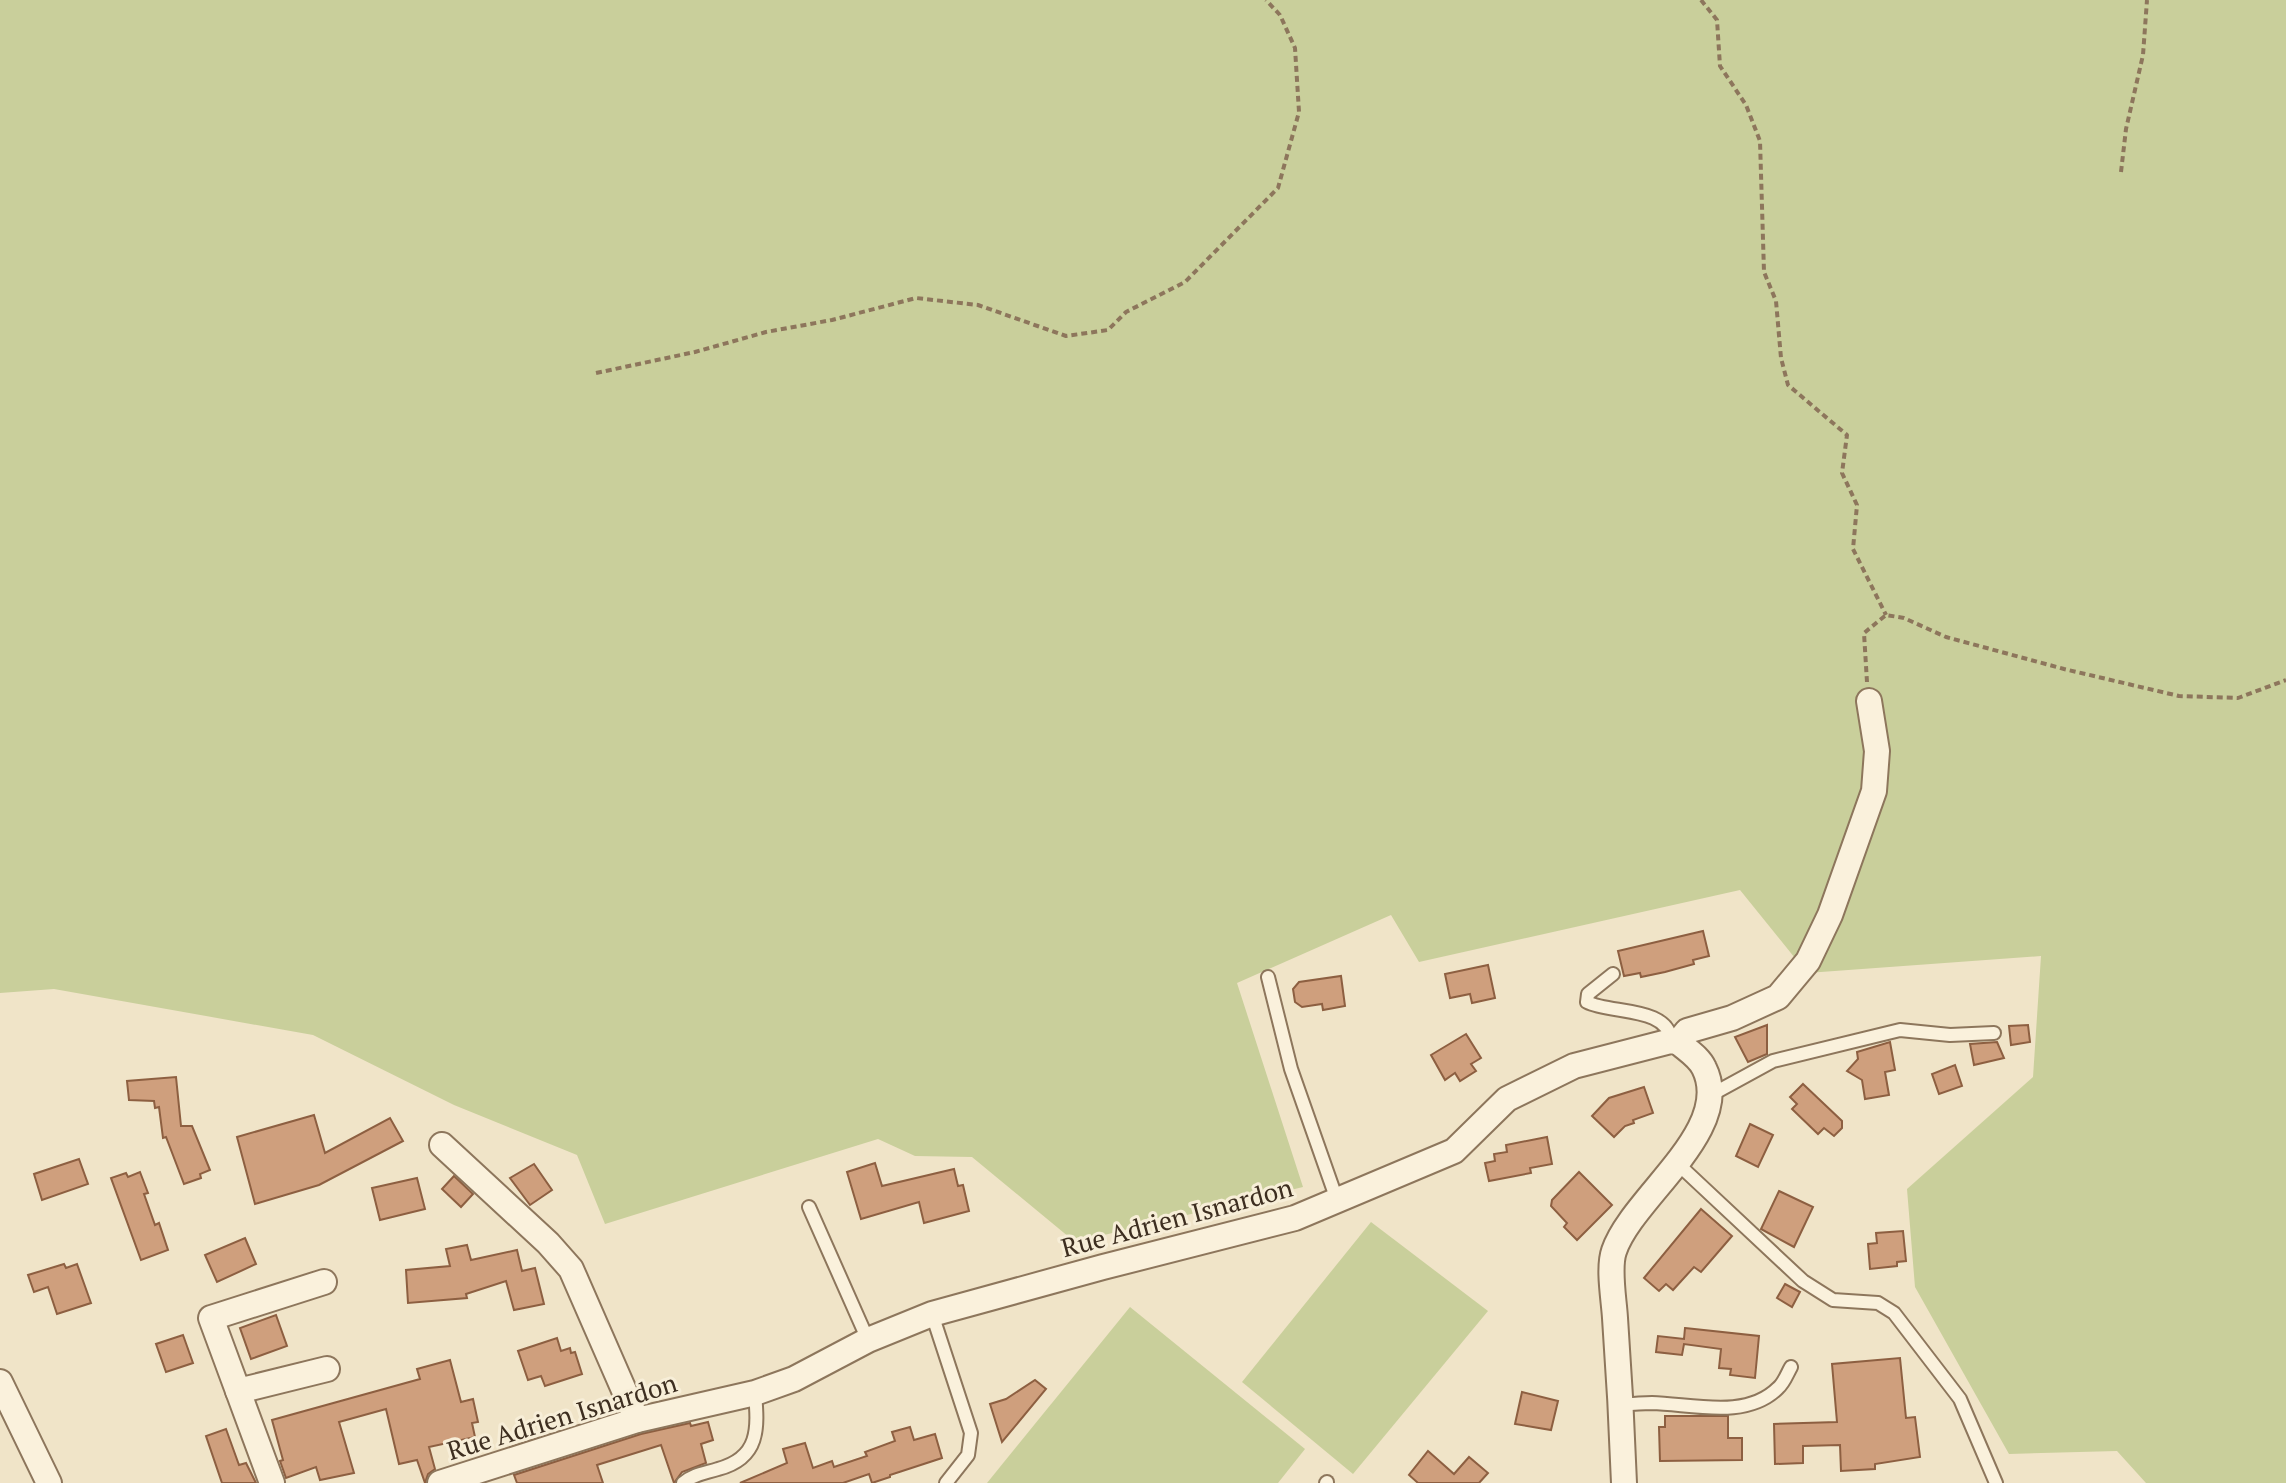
<svg xmlns="http://www.w3.org/2000/svg" width="2286" height="1483" viewBox="0 0 2286 1483" font-family="'PT Serif',serif">
<style>
.green{fill:#c9cf9b}
.building{fill:#cf9f7d;stroke:#8d5f41;stroke-width:2}
.lines{fill:none;stroke-linecap:round;stroke-linejoin:round}
.lane-casing{stroke:#8d765c;stroke-width:16}
.street-casing{stroke:#8d765c;stroke-width:28}
.path{stroke:#8d765c;stroke-width:4;stroke-dasharray:6 4;stroke-linecap:butt}
.lane{stroke:#faf1dc;stroke-width:12}
.street{stroke:#faf1dc;stroke-width:24}
.labels{text-anchor:middle;stroke-width:6;stroke-linejoin:round;paint-order:stroke}
.street-label{font-size:26px;fill:#3d2e20;stroke:#f7eed8}
</style>
<rect width="100%" height="100%" fill="#f0e4c8"/>
<!-- green -->
<g class="green">
<polygon points="0,0 2286,0 2286,1483 2146,1483 2117,1451 2009,1454 1915,1287 1907,1189 2033,1077 2041,956 1807,973 1740,890 1419,962 1391,915 1237,983 1303,1187 1075,1242 972,1157 915,1156 878,1139 605,1224 577,1155 454,1105 313,1035 54,989 0,993"/>
<polygon points="1371,1222 1488,1311 1353,1474 1242,1382"/>
<polygon points="1130,1307 1305,1449 1278,1483 987,1483"/>
</g>
<!-- building -->
<g class="building">
<polygon points="1703,931 1709,956 1693,960 1694,964 1665,972 1641,977 1640,973 1624,976 1618,951"/>
<polygon points="1488,965 1495,998 1472,1003 1470,994 1450,998 1445,974"/>
<polygon points="1341,976 1345,1006 1323,1010 1322,1004 1302,1007 1295,1002 1293,989 1299,982"/>
<polygon points="1767,1025 1767,1054 1748,1062 1735,1037"/>
<polygon points="2028,1025 2030,1042 2011,1045 2009,1026"/>
<polygon points="1466,1034 1481,1058 1471,1064 1476,1071 1460,1081 1455,1073 1445,1080 1431,1055"/>
<polygon points="1890,1042 1895,1070 1885,1072 1889,1095 1865,1099 1862,1080 1847,1071 1858,1059 1857,1052"/>
<polygon points="1997,1042 2004,1058 1974,1065 1970,1044"/>
<polygon points="1955,1065 1962,1086 1939,1094 1932,1074"/>
<polygon points="176,1077 181,1126 192,1126 210,1170 200,1174 201,1178 184,1184 166,1137 163,1138 159,1107 155,1108 154,1101 129,1100 127,1081"/>
<polygon points="1803,1084 1842,1121 1842,1128 1834,1136 1824,1128 1818,1134 1792,1109 1797,1104 1790,1097"/>
<polygon points="1644,1087 1653,1113 1633,1120 1634,1123 1625,1126 1614,1137 1592,1116 1609,1098"/>
<polygon points="314,1115 325,1153 390,1118 403,1141 319,1185 255,1204 237,1137"/>
<polygon points="1750,1124 1773,1135 1758,1167 1736,1156"/>
<polygon points="1547,1137 1552,1164 1530,1168 1531,1173 1489,1181 1485,1163 1495,1161 1494,1154 1507,1152 1506,1145"/>
<polygon points="79,1159 88,1184 42,1200 34,1174"/>
<polygon points="875,1163 882,1186 954,1169 958,1186 963,1185 969,1211 924,1223 919,1202 861,1219 847,1172"/>
<polygon points="534,1164 552,1190 530,1205 510,1178"/>
<polygon points="140,1172 148,1193 144,1194 155,1225 159,1223 168,1250 141,1260 111,1178 126,1173 128,1177"/>
<polygon points="1579,1172 1612,1205 1577,1240 1564,1227 1567,1223 1551,1206 1552,1200"/>
<polygon points="454,1176 473,1194 461,1207 442,1189"/>
<polygon points="417,1178 425,1209 380,1220 372,1188"/>
<polygon points="1779,1191 1813,1207 1794,1247 1761,1229"/>
<polygon points="1701,1209 1732,1236 1701,1272 1694,1267 1673,1290 1666,1284 1659,1291 1644,1278"/>
<polygon points="1903,1231 1906,1261 1897,1262 1897,1266 1870,1269 1868,1244 1877,1243 1876,1233"/>
<polygon points="245,1238 256,1264 217,1282 205,1255"/>
<polygon points="467,1245 471,1260 517,1250 522,1271 535,1268 544,1304 514,1310 506,1281 466,1294 467,1298 408,1303 406,1270 450,1266 446,1249"/>
<polygon points="64,1264 66,1268 77,1264 91,1303 57,1314 48,1287 34,1292 28,1275"/>
<polygon points="1785,1284 1800,1292 1792,1307 1777,1298"/>
<polygon points="276,1315 287,1346 251,1359 240,1328"/>
<polygon points="1685,1328 1759,1336 1755,1378 1730,1375 1731,1369 1719,1368 1721,1349 1684,1344 1682,1355 1656,1352 1658,1336 1684,1339"/>
<polygon points="183,1335 193,1363 166,1372 156,1344"/>
<polygon points="557,1338 561,1351 570,1348 571,1353 575,1352 582,1374 545,1386 541,1376 528,1380 518,1351"/>
<polygon points="1900,1358 1906,1418 1915,1417 1920,1457 1875,1464 1875,1469 1841,1471 1840,1445 1803,1446 1803,1463 1775,1464 1774,1424 1837,1422 1832,1364"/>
<polygon points="450,1360 461,1402 473,1399 478,1422 472,1423 475,1437 429,1447 435,1469 428,1474 425,1483 417,1460 399,1464 386,1409 339,1422 354,1473 320,1480 316,1467 286,1478 280,1461 283,1460 272,1420 420,1379 417,1369"/>
<polygon points="1035,1380 1046,1389 1002,1442 990,1404 1006,1399"/>
<polygon points="1522,1392 1558,1401 1551,1430 1515,1424"/>
<polygon points="1665,1416 1728,1416 1728,1438 1742,1438 1742,1460 1660,1461 1659,1427 1665,1427"/>
<polygon points="708,1422 713,1440 701,1444 706,1463 682,1472 674,1483 661,1445 597,1465 603,1483 517,1483 514,1475 641,1434 690,1423 691,1426"/>
<polygon points="910,1427 914,1440 935,1434 942,1458 890,1475 890,1477 872,1483 869,1474 843,1483 740,1483 787,1463 783,1449 805,1443 813,1468 832,1461 834,1467 867,1456 865,1452 895,1441 892,1432"/>
<polygon points="226,1429 239,1465 246,1463 256,1483 222,1483 206,1436"/>
<polygon points="1428,1451 1454,1474 1469,1457 1488,1473 1479,1483 1418,1483 1409,1475"/>
</g>
<g class="lines">
<!-- lane casing -->
<g class="lane-casing">
<g id="lane">
<path d="M1613 974 1588 994 1587 1002C1610 1014 1669 1006 1671 1041"/>
<polyline points="1268,977 1291,1069 1337,1200"/>
<polyline points="1709,1096 1773,1061 1900,1030 1950,1035 1994,1033"/>
<polyline points="1678,1164 1803,1281 1833,1300 1878,1303 1894,1313 1960,1399 1996,1483"/>
<polyline points="809,1207 868,1340"/>
<polyline points="932,1314 971,1433 968,1455 946,1483"/>
<path d="M1621 1405C1631 1404 1642 1403 1652 1403 1692 1404 1746 1420 1778 1388 1784 1383 1787 1374 1791 1367"/>
<path d="M683 1483C693 1474 706 1473 718 1469 760 1458 758 1428 755 1393"/>
<polyline points="1326,1483 1327,1482"/>
</g>
</g>
<!-- street casing -->
<g class="street-casing">
<g id="street">
<polyline points="1678,1042 1687,1031 1732,1018 1778,997 1808,961 1830,915 1874,791 1877,751 1869,701"/>
<polyline points="442,1145 548,1243 571,1269 637,1420"/>
<polyline points="0,1382 49,1483"/>
<polyline points="238,1391 327,1369"/>
<polyline points="272,1483 211,1318 324,1282"/>
<polyline points="440,1483 637,1420 755,1393 794,1379 868,1340 932,1314 1103,1267 1295,1218 1454,1151 1507,1099 1574,1066 1671,1041 1678,1042"/>
<path d="M1624 1483C1622 1428 1619 1373 1615 1318 1614 1300 1608 1268 1614 1251 1632 1197 1735 1130 1704 1068 1699 1057 1687 1050 1678 1042"/>
</g>
</g>
<!-- path -->
<g class="path">
<polyline points="1701,0 1717,20 1720,66 1746,105 1760,141 1764,272 1776,301 1781,358 1788,385 1847,435 1842,473 1857,505 1853,549 1886,615"/>
<polyline points="2121,172 2126,129 2143,55 2147,0"/>
<polyline points="596,373 695,352 766,332 832,320 916,298 978,305 1066,336 1108,330 1126,312 1185,282 1278,188 1299,112 1295,48 1280,15 1266,0"/>
<polyline points="1867,682 1864,633 1886,615 1904,618 1946,637 2064,669 2179,696 2238,698 2286,680"/>
</g>
<!-- lane -->
<use href="#lane" class="lane"/>
<!-- street -->
<use href="#street" class="street"/>
</g>
<g class="labels">
<!-- street labels -->
<g class="street-label">
<text transform="translate(1177 1218) rotate(-15)" y="9">Rue Adrien Isnardon</text>
<text transform="translate(562 1417) rotate(-17)" y="9">Rue Adrien Isnardon</text>
</g>
</g>
</svg>
